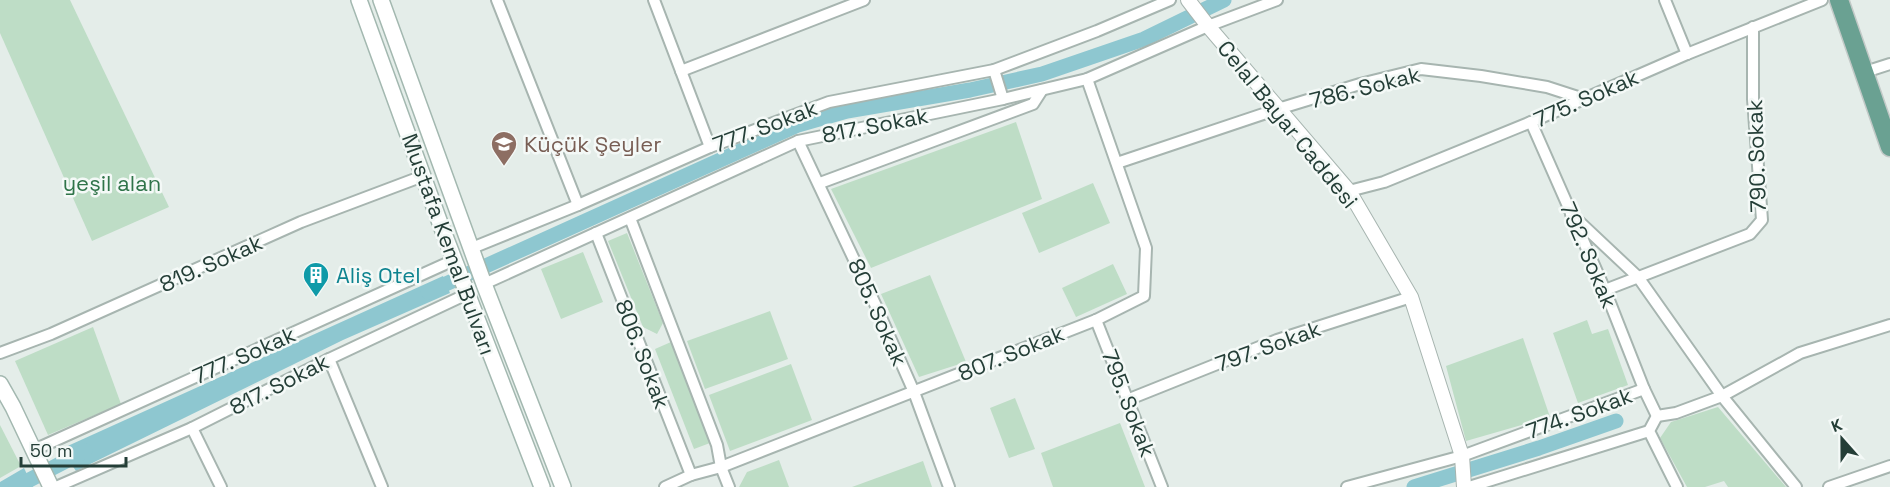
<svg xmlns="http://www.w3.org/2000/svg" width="1890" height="487" viewBox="0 0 1890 487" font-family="'Space Grotesk',sans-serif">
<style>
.green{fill:#beddc6}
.water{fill:#8ec7d0}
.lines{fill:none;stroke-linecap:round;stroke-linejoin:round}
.canal{stroke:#8ec7d0;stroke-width:15}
.minor-casing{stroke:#a7b5b0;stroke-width:14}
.tertiary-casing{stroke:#a7b5b0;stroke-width:16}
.secondary-casing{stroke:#a3b8b0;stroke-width:18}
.primary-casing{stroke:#c2c9c7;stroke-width:21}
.minor{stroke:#fff;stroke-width:10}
.tertiary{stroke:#fff;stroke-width:14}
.secondary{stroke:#fff;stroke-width:15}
.primary{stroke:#6aa192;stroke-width:18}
.labels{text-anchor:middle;stroke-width:5;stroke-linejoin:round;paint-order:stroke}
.street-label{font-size:22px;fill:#243e37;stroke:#f4f9f7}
.education-label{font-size:22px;fill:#785e54;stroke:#f4f9f7;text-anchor:start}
.park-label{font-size:22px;fill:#2f7449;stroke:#f4f9f7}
.culture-label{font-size:22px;fill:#0d838f;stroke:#f4f9f7;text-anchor:start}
</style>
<rect width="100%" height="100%" fill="#e4ede9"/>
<!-- green -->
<g class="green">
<polygon points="0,0 70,0 169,207 92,241 0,33"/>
<polygon points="1016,122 1042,199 871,268 831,189"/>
<polygon points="1093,183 1110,223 1039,253 1022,213"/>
<polygon points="627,233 663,323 657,334 643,327 608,241"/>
<polygon points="583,252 603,302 561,319 541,269"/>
<polygon points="1113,264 1127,294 1076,317 1062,288"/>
<polygon points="930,275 966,362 919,377 881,294"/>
<polygon points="770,311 788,359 705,389 687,341"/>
<polygon points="1587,320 1592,334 1608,329 1628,385 1578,403 1553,333"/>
<polygon points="93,327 121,404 48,435 15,361"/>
<polygon points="1523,338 1550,417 1466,441 1446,366"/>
<polygon points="671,342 710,443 694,449 655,349"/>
<polygon points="791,364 812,420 730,451 709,395"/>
<polygon points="1015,398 1035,449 1009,458 990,408"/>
<polygon points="1718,407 1786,487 1728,487 1724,481 1705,487 1687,487 1660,438 1671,422"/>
<polygon points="1120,423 1145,487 1053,487 1041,453"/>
<polygon points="0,425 21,466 0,478"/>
<polygon points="779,460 789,487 739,487 747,472"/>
<polygon points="923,461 932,487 852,487"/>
</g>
<!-- water -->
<g class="water">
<polygon points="443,276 450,293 343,340 76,471 61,449"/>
<polygon points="24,468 33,487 0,487 0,482"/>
</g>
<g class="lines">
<!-- canal -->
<g class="canal">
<polyline points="428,292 798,125 847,111 970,90 1042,74 1144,39 1224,0"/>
<polyline points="16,487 85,451"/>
<polyline points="1414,487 1539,448 1616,421"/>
</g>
<!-- minor casing -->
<g class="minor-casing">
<g id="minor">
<polyline points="497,0 578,205"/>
<polyline points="654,0 710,147"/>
<polyline points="1665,0 1687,54"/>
<polyline points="994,70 1003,99"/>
<polyline points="681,71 864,0"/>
<polyline points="1865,72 1890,64"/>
<polyline points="1531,122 1605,290 1644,389"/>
<polyline points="798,141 876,306 914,392 949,487"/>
<polyline points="1117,163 1278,109 1360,84 1421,69 1481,76 1547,87 1584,99"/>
<polyline points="820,183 1033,104 1042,90"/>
<polyline points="1349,191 1384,182 1531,122 1687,54 1822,0"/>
<polyline points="1571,214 1638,277 1722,396 1796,487"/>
<polyline points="630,218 717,445 721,467 729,487"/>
<polyline points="596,233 691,475"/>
<polyline points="472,248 578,205 710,147 829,102 994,70 1097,31 1170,0"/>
<polyline points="484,284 798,141 1003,99 1087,79 1208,26 1277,0"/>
<polyline points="1605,290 1750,234 1762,220 1753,99 1753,27"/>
<polyline points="1096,320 1162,487"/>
<polyline points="0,353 51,334 301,222 423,176"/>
<polyline points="329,359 382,487"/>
<polyline points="1127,400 1277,340 1411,297"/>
<polyline points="1657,416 1649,431 1677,487"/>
<polyline points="192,428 221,487"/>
<polyline points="34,450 454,260"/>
<polyline points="56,487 192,428 329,359 467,294"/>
<polyline points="665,487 691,475 721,467 1096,320 1144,296 1146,248 1087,79"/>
<polyline points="1347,487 1462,456 1644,389 1657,416 1676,413 1722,396 1800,353 1890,325"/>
<polyline points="1469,487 1649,431"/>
<polyline points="1829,487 1890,466"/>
</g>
</g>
<!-- tertiary casing -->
<g class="tertiary-casing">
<polyline id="tertiary" points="1188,0 1208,26 1349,191 1411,297 1462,456 1464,487"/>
</g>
<!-- secondary casing -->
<g class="secondary-casing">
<g id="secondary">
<polyline points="359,0 440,223 542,487"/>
<polyline points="381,0 484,284 563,487"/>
<polyline points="0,384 13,407 51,487"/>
</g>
</g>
<!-- primary casing -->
<g class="primary-casing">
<polyline id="primary" points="1839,0 1890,147"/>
</g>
<!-- minor -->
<use href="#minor" class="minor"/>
<!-- tertiary -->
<use href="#tertiary" class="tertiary"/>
<!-- secondary -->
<use href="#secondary" class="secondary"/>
<!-- primary -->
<use href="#primary" class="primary"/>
</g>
<!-- icons -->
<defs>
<g id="school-pin" transform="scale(1.35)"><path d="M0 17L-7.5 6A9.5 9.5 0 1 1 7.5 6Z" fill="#8d6e63" stroke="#f4f9f7"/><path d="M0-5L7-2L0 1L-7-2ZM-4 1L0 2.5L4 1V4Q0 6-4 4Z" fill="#fff"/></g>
<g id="building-pin" transform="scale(1.35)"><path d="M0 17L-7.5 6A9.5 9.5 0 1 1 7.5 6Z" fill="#0f9aa8" stroke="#f4f9f7"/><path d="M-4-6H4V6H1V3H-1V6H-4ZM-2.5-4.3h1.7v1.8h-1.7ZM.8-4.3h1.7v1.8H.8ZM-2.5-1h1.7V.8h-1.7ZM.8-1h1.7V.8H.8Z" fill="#fff"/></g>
</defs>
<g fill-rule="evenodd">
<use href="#school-pin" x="504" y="144"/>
<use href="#building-pin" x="316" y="275"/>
</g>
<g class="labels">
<!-- street labels -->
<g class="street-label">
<text transform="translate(1365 87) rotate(-14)" y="8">786. Sokak</text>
<text transform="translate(1586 98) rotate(-24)" y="8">775. Sokak</text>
<text transform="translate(1288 124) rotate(51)" y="8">Celal Bayar Caddesi</text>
<text transform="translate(875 125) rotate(-11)" y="8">817. Sokak</text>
<text transform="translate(765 126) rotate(-21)" y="8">777. Sokak</text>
<text transform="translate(1756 156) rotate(-92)" y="8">790. Sokak</text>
<text transform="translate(449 244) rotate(70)" y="8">Mustafa Kemal Bulvarı</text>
<text transform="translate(1589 255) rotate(67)" y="8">792. Sokak</text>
<text transform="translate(211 263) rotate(-24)" y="8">819. Sokak</text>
<text transform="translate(878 312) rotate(66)" y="8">805. Sokak</text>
<text transform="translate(1268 346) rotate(-20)" y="8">797. Sokak</text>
<text transform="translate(1011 353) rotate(-22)" y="8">807. Sokak</text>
<text transform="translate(643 354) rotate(69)" y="8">806. Sokak</text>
<text transform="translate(244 355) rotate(-24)" y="8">777. Sokak</text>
<text transform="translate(279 384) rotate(-27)" y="8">817. Sokak</text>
<text transform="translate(1129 403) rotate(69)" y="8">795. Sokak</text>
<text transform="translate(1579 413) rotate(-20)" y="8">774. Sokak</text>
</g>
<!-- education labels -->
<g class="education-label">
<text x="524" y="152">Küçük Şeyler</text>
</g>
<!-- park labels -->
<g class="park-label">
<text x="112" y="191">yeşil alan</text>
</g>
<!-- culture labels -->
<g class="culture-label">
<text x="336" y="283">Aliş Otel</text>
</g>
</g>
<!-- north arrow -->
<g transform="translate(1842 439) rotate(339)" stroke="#f4f9f7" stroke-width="4.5" paint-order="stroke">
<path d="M0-4.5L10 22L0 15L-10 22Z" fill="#243e37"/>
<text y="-9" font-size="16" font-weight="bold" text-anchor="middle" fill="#243e37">K</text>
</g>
<!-- scale -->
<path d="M21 457v9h105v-9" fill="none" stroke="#243e37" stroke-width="3"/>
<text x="30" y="457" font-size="18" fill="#243e37" stroke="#f4f9f7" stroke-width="4.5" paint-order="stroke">50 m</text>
</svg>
